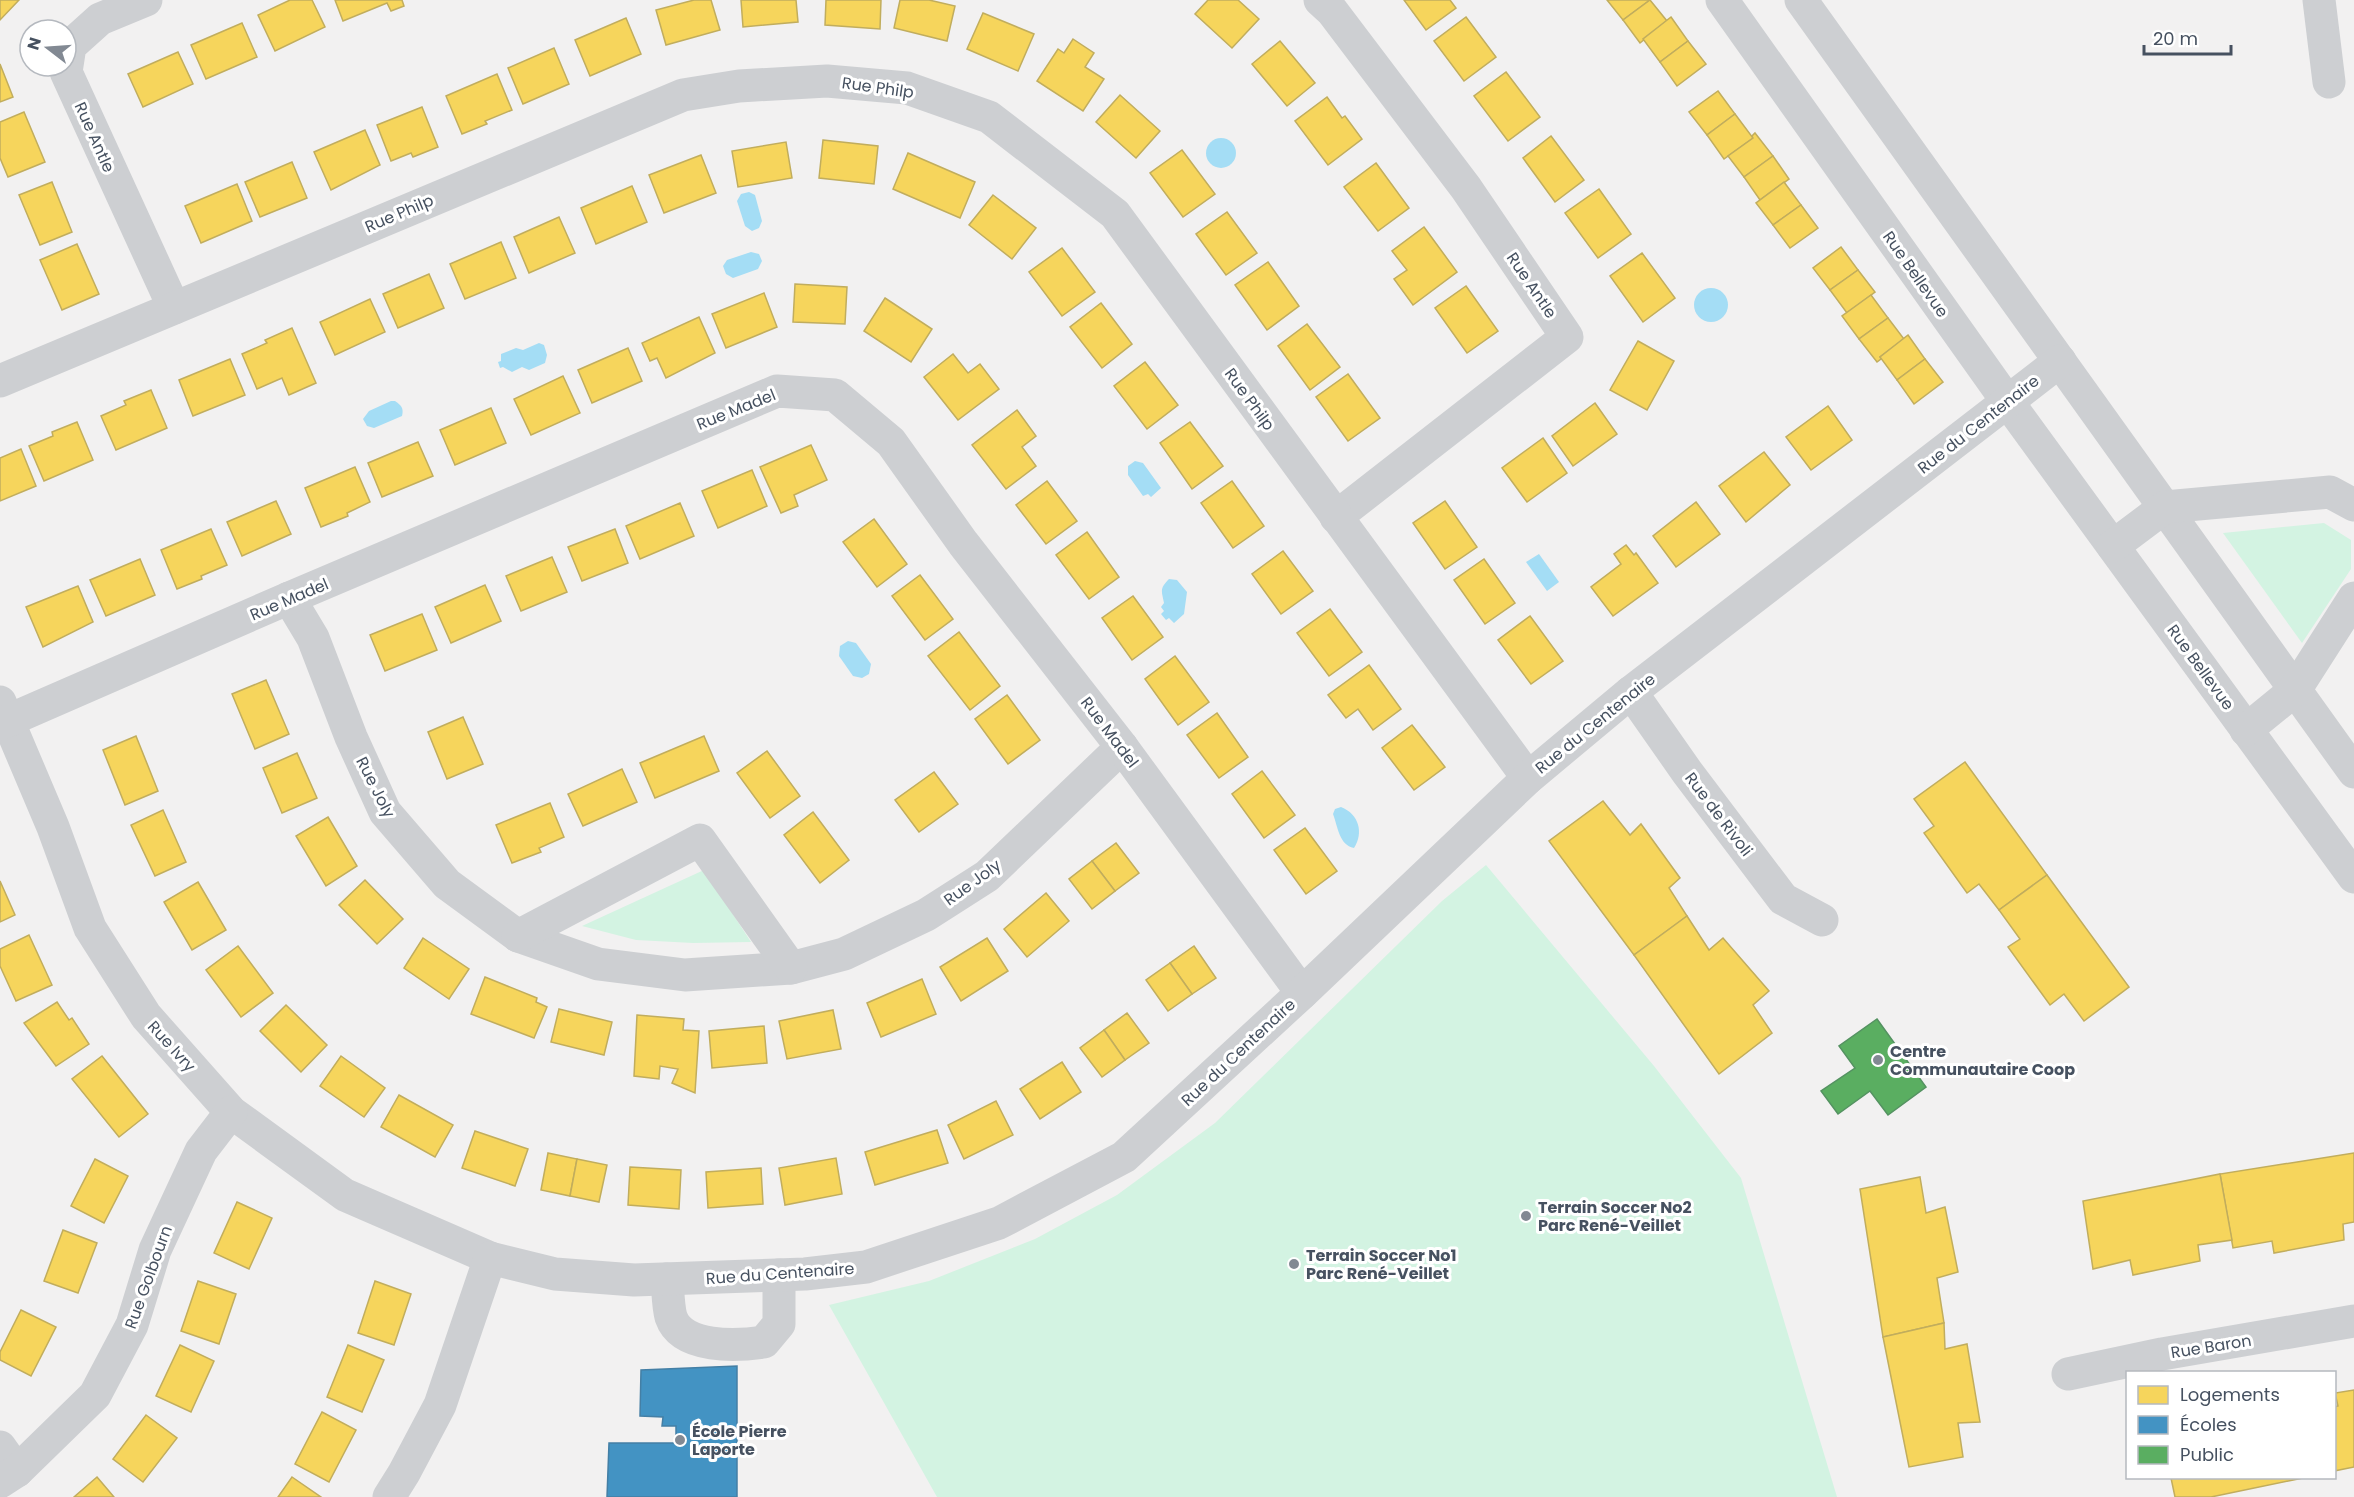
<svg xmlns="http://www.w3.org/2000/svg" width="2354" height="1497" viewBox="0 0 2354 1497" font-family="Poppins,sans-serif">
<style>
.green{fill:#d3f3e2}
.water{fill:#a4ddf5}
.homes{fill:#f6d55c;stroke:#c1ad5d;stroke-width:1.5}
.schools{fill:#4393c3;stroke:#447fa5;stroke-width:1.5}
.public{fill:#5aae61;stroke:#549261;stroke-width:1.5}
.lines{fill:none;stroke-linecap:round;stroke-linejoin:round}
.minor{stroke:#cdcfd2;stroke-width:33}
.poi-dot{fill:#828993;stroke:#fff;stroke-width:2}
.labels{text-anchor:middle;stroke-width:6;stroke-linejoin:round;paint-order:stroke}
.street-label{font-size:16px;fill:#465160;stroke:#fff}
.poi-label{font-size:16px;font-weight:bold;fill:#465160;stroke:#fff;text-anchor:start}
</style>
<rect width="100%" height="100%" fill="#f2f1f1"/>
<!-- green -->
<g class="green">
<polygon points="2324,523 2351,540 2351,569 2302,643 2223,533"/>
<polygon points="1486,865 1654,1066 1741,1178 1837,1497 937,1497 829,1305 929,1281 1035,1239 1117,1195 1215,1123 1442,901"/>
<polygon points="704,870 751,942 693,943 636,940 582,926"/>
</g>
<!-- water -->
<g class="water">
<circle cx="1221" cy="153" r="15"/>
<polygon points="749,192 755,195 762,221 759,228 752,231 745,226 737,201 741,194"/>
<polygon points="751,252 759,254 762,261 758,269 733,278 726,274 723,266 727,260"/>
<circle cx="1711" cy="305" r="17"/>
<polygon points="539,343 544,345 547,355 545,363 529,370 522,367 512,372 503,367 500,368 498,362 501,361 501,354 516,348 523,350"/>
<path d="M391 401H395C401 405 404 408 402 416L374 428 367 426 363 419 369 411Z"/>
<polygon points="1135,461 1143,463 1161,488 1151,497 1148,494 1143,496 1128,475 1128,466"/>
<polygon points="1539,554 1559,582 1547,591 1526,562"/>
<path d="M1169 579 1177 580 1187 592 1184 614 1174 623 1169 618 1166 620 1161 614 1164 611 1161 607 1164 603C1162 591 1159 589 1169 579Z"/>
<polygon points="848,641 856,643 871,664 869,674 862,678 853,676 839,656 840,646"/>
<path d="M1341 807C1359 814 1364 833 1354 848 1339 845 1338 827 1333 814L1335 809Z"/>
</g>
<!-- homes -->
<g class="homes">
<polygon points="0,0 19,0 0,20"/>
<polygon points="290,0 312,0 325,27 275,51 258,15"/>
<polygon points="335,0 402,0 404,6 391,11 387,3 343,21"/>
<polygon points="694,0 711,0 720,30 666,45 656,10"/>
<polygon points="741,0 796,0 798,22 743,27"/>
<polygon points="826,0 881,0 880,29 825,25"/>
<polygon points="900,0 929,0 955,6 947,41 894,28"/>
<polygon points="1208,0 1238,0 1259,19 1232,48 1195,14"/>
<polygon points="1404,0 1450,0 1456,8 1426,30"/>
<polygon points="1607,0 1650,0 1623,20"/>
<polygon points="1650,0 1667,21 1640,43 1623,20"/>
<polygon points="983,13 1034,34 1018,71 967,49"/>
<polygon points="1466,17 1496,57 1464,81 1434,41"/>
<polygon points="1671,17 1688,41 1660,62 1643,39"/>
<polygon points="626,18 641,54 590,76 575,40"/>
<polygon points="242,23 257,57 206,79 191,45"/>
<polygon points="1073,39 1094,53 1085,67 1104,79 1083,111 1037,81 1058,49 1064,53"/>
<polygon points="1280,41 1315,83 1287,106 1252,64"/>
<polygon points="1688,41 1706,64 1677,86 1660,62"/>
<polygon points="554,48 569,84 523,104 508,68"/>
<polygon points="178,52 193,84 143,107 128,74"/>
<polygon points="0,64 13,97 0,102"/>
<polygon points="1506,72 1540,117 1508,141 1474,96"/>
<polygon points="497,74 512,110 485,121 487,124 462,134 446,96"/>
<polygon points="1718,91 1735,114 1707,135 1689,112"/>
<polygon points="1120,95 1160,131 1136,158 1096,122"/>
<polygon points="1327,97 1342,118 1345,116 1362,139 1328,165 1295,121"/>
<polygon points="422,107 438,147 413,157 411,153 391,161 377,125"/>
<polygon points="24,112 45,162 8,177 0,158 0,122"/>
<polygon points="1735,114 1753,138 1724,159 1707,135"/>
<polygon points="365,130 380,165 331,190 314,152"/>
<polygon points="1755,133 1773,156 1744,177 1728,156 1753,138 1752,136"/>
<polygon points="1551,136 1584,180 1555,202 1523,158"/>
<polygon points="823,140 878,146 874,184 819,178"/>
<polygon points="786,142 792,178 738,187 732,151"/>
<polygon points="1182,150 1215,194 1183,217 1150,173"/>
<polygon points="908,153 975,182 960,218 893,189"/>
<polygon points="701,155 716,193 664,213 649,175"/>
<polygon points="1773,156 1789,179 1760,200 1744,177"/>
<polygon points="292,162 307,198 260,217 245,182"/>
<polygon points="1376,163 1409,208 1378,231 1344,187"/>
<polygon points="52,182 72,232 40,245 19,195"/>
<polygon points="1784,182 1801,205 1773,225 1756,203"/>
<polygon points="237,184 252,221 201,243 185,206"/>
<polygon points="632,186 647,222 596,244 581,208"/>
<polygon points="1599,189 1631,234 1598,258 1565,213"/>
<polygon points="993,195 1036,228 1012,259 969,225"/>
<polygon points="1801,205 1818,228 1790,248 1773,225"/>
<polygon points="1227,212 1257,253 1226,275 1196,234"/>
<polygon points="559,217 575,253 529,273 514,237"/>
<polygon points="1424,227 1457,272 1413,305 1394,279 1407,270 1392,251"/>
<polygon points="501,242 516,278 465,299 450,264"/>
<polygon points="77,244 99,294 62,310 40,260"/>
<polygon points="1841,247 1858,270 1830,290 1813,268"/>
<polygon points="1062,248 1095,292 1062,316 1029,272"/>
<polygon points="1642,253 1675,298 1643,322 1610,276"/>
<polygon points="1268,262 1299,306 1267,330 1235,285"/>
<polygon points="1858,270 1875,292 1847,313 1830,290"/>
<polygon points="429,274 444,308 398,328 383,294"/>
<polygon points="795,284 847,287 845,324 793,322"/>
<polygon points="1466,286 1498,331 1467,353 1435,308"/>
<polygon points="764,293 777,327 726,348 712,314"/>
<polygon points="1871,295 1888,318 1859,339 1842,316"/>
<polygon points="885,298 932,329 911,362 864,331"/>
<polygon points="370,299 385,332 335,355 320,322"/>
<polygon points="1101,303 1132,344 1102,368 1070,327"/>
<polygon points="699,317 715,353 666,378 657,358 650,361 642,343"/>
<polygon points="1888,318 1904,339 1880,357 1881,359 1877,362 1859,339"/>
<polygon points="1307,324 1340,367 1310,390 1278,346"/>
<polygon points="292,328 316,383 289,395 282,378 257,389 242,354 267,343 265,340"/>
<polygon points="1908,335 1925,359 1897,380 1880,357"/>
<polygon points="1638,341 1674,361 1647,410 1610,390"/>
<polygon points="628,348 642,381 592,403 578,370"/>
<polygon points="953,354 968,373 980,364 999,389 958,420 924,377"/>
<polygon points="230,359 245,395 193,416 179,380"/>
<polygon points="1925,359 1943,382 1914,404 1897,380"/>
<polygon points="1145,362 1178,405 1147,429 1114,386"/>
<polygon points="1348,374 1380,418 1348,441 1316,397"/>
<polygon points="563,376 580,413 531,435 514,399"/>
<polygon points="151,390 167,428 116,450 101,416 126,405 124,401"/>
<polygon points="1595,403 1617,434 1573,466 1552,436"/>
<polygon points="1828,406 1852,440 1811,470 1786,437"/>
<polygon points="491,408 506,443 455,465 440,430"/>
<polygon points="1017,410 1036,436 1022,447 1036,466 1006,489 972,445"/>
<polygon points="77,422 93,460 44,481 29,446 53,436 52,432"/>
<polygon points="1190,422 1223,466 1192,489 1160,443"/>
<polygon points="1543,438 1567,473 1527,502 1502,468"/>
<polygon points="418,442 433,476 382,497 368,463"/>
<polygon points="811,445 827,480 794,495 798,506 781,513 760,467"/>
<polygon points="21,449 36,486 0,501 0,458"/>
<polygon points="1764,452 1790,485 1746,522 1719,486"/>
<polygon points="355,467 370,502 347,513 348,516 321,527 305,488"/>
<polygon points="752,470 767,506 718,528 702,491"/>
<polygon points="1047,481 1077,521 1046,544 1016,505"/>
<polygon points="1232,481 1264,526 1233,548 1201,503"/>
<polygon points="276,501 291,534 242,556 227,522"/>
<polygon points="1445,501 1477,547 1445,569 1413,523"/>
<polygon points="1696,502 1720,534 1676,567 1653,536"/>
<polygon points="680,503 694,536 640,559 626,526"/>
<polygon points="874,519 907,564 877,587 843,542"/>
<polygon points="211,529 227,565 201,576 202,579 177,589 161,550"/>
<polygon points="615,529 628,563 582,581 568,547"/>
<polygon points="1087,532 1119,577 1089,599 1056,555"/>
<polygon points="1626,545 1634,555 1636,553 1658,583 1613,616 1591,587 1621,564 1614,554"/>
<polygon points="1283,551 1313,591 1281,614 1252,574"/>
<polygon points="552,557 567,592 521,611 506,576"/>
<polygon points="140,559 155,595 106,616 90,580"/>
<polygon points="1484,559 1515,603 1485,624 1454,580"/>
<polygon points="920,575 953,619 925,640 892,596"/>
<polygon points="485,585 501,621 451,643 435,607"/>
<polygon points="78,586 93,622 43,647 26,607"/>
<polygon points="1133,596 1163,637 1132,660 1102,618"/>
<polygon points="1330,609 1362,652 1329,676 1297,633"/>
<polygon points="422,614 437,650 385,671 370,635"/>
<polygon points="1530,616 1563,661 1531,684 1498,640"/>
<polygon points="959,632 1000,686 970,710 928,656"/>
<polygon points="1175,656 1209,702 1178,725 1145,679"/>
<polygon points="1369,665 1401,709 1373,730 1358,709 1346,718 1328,695"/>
<polygon points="266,680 289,734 255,749 232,694"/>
<polygon points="1007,695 1040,740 1008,764 975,719"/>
<polygon points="1217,713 1248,757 1219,778 1187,735"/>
<polygon points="463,717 483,764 447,779 428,732"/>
<polygon points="1412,725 1445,767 1414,790 1382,748"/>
<polygon points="136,736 158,791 125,805 103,750"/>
<polygon points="704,736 719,771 655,798 640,763"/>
<polygon points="767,751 800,796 770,818 737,773"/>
<polygon points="297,753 317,798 282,813 263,768"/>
<polygon points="1965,762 2047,875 1999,910 1979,884 1967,893 1924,833 1934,826 1914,799"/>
<polygon points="622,769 637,802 583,826 568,794"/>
<polygon points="1262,771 1295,815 1264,838 1232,794"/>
<polygon points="934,772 958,804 919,832 895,800"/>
<polygon points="1603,801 1630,835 1641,824 1680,878 1669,888 1687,916 1634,955 1549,841"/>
<polygon points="550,803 564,837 539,848 541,852 512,863 496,825"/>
<polygon points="163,810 186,862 155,876 131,825"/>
<polygon points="813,812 849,860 820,883 784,835"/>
<polygon points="328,817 357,866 326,886 296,836"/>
<polygon points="1305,828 1337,871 1306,894 1274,850"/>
<polygon points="1116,843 1139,873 1115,891 1092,861"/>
<polygon points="1092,861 1115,891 1092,909 1069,879"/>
<polygon points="2047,875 2129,987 2084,1021 2064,994 2050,1005 2008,947 2020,939 1999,910"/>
<polygon points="365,880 403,919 377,944 339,905"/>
<polygon points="0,881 15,915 0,922"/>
<polygon points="198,882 226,930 192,950 164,902"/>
<polygon points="1046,893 1069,921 1027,957 1004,929"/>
<polygon points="1687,916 1709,950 1723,938 1769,991 1753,1005 1772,1033 1719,1074 1634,955"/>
<polygon points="29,935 52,985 16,1001 0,966 0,949"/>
<polygon points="423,938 469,969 449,999 404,968"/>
<polygon points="987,938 1008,971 961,1001 940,967"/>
<polygon points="238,946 273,993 241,1017 206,970"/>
<polygon points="1194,946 1216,978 1192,994 1170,963"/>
<polygon points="1170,963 1192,994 1168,1011 1146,980"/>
<polygon points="485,977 537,998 536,1002 547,1007 534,1038 471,1014"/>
<polygon points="922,979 936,1014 881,1037 867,1003"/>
<polygon points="57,1002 69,1020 72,1018 89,1044 56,1066 24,1023"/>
<polygon points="286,1005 327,1045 301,1072 260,1031"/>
<polygon points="559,1009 612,1022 604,1055 551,1042"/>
<polygon points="833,1010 841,1049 787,1059 779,1021"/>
<polygon points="1127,1013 1149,1043 1125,1060 1104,1030"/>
<polygon points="637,1015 684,1019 683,1030 699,1031 695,1093 672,1083 678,1069 660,1066 659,1079 634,1076"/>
<polygon points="764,1026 767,1063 712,1068 709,1031"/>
<polygon points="1104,1030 1125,1060 1102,1077 1080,1048"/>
<polygon points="102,1056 148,1114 119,1137 72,1079"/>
<polygon points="341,1056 385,1088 364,1117 320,1086"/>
<polygon points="1062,1062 1081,1092 1040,1119 1020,1089"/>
<polygon points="399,1095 453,1125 435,1157 381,1127"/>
<polygon points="996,1101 1013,1135 964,1159 948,1125"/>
<polygon points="937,1130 948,1163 875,1185 865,1152"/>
<polygon points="475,1131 528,1149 515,1186 462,1168"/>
<polygon points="548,1153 577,1159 570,1196 541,1190"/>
<polygon points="2354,1153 2354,1222 2343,1224 2344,1240 2274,1253 2272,1241 2233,1248 2220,1174"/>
<polygon points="836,1158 842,1194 785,1205 779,1168"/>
<polygon points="95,1159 128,1176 104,1223 71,1206"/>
<polygon points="577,1159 607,1165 599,1202 570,1196"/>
<polygon points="630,1167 681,1170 679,1209 628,1205"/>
<polygon points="761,1168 763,1204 708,1208 706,1172"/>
<polygon points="2220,1174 2232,1240 2198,1245 2200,1261 2133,1275 2130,1260 2093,1269 2083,1201"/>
<polygon points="1920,1177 1926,1213 1945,1207 1958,1272 1937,1278 1944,1323 1883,1337 1860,1189"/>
<polygon points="237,1202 272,1218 249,1269 214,1253"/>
<polygon points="63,1230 97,1243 78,1293 44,1281"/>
<polygon points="198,1281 236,1294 219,1344 181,1331"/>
<polygon points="375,1281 411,1294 394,1345 358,1333"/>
<polygon points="21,1310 56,1327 31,1376 0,1360 0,1352"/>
<polygon points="1944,1323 1945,1349 1967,1344 1980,1422 1958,1423 1963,1457 1909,1467 1883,1337"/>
<polygon points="180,1345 214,1361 191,1412 156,1396"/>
<polygon points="348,1345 384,1360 362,1412 327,1397"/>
<polygon points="2354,1390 2354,1467 2334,1471 2334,1407 2338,1406 2335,1393"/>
<polygon points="322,1412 356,1430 329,1482 295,1464"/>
<polygon points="146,1415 177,1438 143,1482 113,1459"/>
<polygon points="97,1477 114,1497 74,1497"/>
<polygon points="292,1477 321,1497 278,1497"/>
<polygon points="2171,1478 2303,1478 2211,1497 2175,1497"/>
</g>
<!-- schools -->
<polygon class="schools" points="737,1366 737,1497 607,1497 609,1443 676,1443 676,1426 662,1426 663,1417 640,1416 641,1370"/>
<!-- public -->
<polygon class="public" points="1877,1019 1926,1087 1888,1115 1870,1091 1838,1114 1821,1091 1855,1068 1839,1046"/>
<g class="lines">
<!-- minor -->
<g class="minor">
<polyline points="146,0 100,19 70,46 66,72 174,308"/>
<polyline points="1320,0 1332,11 1466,188 1567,337 1336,517"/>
<polyline points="1722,0 2007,401 2354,877"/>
<polyline points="1801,0 2354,772"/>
<polyline points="2319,0 2329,82"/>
<polyline points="0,381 683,95 739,86 827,81 907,88 989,117 1115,214 1528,778"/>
<polyline points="2113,546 2165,507 2330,492 2354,505"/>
<polyline points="289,598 313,638 351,737 385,812 447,884 518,936 598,964 685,975 791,968 844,954 926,915 987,876 1122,747"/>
<polyline points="1631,692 1687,772 1783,899 1822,920"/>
<polyline points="0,702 53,827 90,928 146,1016 231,1112 345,1195 490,1258"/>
<polyline points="0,724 289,598 777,391 835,395 891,442 963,543 1122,747 1302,993"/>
<polyline points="2246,730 2295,690 2354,598"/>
<polyline points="518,936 700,840 791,968"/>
<path d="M667 1279C668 1291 668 1306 671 1317 682 1349 737 1346 764 1342L779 1324V1275"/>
<polyline points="2068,1374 2162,1354 2354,1321"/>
<polyline points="0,1447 17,1471"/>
<polyline points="0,1482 17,1471 95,1395 132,1325 155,1250 201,1151 231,1112"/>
<polyline points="389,1497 404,1473 440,1405 490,1258 555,1274 634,1280 805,1274 866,1267 999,1223 1124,1157 1302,993 1528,778 1631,692 2060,361"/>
</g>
</g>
<!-- markers -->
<g class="poi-dot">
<circle cx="1878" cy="1060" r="6"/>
<circle cx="1526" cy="1216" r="6"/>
<circle cx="1294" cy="1264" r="6"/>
<circle cx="680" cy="1440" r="6"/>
</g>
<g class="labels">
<!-- street labels -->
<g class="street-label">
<text transform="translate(878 87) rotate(8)" y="6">Rue Philp</text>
<text transform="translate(95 137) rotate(66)" y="6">Rue Antle</text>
<text transform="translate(399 213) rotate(-23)" y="6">Rue Philp</text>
<text transform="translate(1916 274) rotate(55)" y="6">Rue Bellevue</text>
<text transform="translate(1532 285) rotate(56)" y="6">Rue Antle</text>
<text transform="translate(1250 399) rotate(54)" y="6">Rue Philp</text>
<text transform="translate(736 409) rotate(-22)" y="6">Rue Madel</text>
<text transform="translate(1978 424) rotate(-38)" y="6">Rue du Centenaire</text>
<text transform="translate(289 599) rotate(-23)" y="6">Rue Madel</text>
<text transform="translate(2201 667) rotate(54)" y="6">Rue Bellevue</text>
<text transform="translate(1595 723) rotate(-39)" y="6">Rue du Centenaire</text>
<text transform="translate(1110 732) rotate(53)" y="6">Rue Madel</text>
<text transform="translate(376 787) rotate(63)" y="6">Rue Joly</text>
<text transform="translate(1719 814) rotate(53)" y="6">Rue de Rivoli</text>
<text transform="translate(972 882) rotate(-36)" y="6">Rue Joly</text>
<text transform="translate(172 1046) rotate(48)" y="6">Rue Ivry</text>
<text transform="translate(1238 1052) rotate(-43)" y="6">Rue du Centenaire</text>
<text transform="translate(780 1273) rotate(-4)" y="6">Rue du Centenaire</text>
<text transform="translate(148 1277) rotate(-70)" y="6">Rue Golbourn</text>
<text transform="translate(2211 1346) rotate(-9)" y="6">Rue Baron</text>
</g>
<!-- poi labels -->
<g class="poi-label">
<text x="1890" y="1057">Centre<tspan x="1890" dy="18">Communautaire Coop</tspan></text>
<text x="1538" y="1213">Terrain Soccer No2<tspan x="1538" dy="18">Parc René-Veillet</tspan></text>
<text x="1306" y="1261">Terrain Soccer No1<tspan x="1306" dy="18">Parc René-Veillet</tspan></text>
<text x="692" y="1437">École Pierre<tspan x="692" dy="18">Laporte</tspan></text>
</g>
</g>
<!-- legend -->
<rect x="2126" y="1371" width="210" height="108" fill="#ffffff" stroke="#b5b9bf" stroke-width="1.5"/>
<rect x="2138" y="1386" width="30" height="18" fill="#f6d55c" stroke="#b5b9bf" stroke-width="1.5"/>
<text x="2180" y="1401" font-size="18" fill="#465160">Logements</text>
<rect x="2138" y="1416" width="30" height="18" fill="#4393c3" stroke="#b5b9bf" stroke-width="1.5"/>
<text x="2180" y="1431" font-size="18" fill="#465160">Écoles</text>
<rect x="2138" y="1446" width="30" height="18" fill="#5aae61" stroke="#b5b9bf" stroke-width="1.5"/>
<text x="2180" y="1461" font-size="18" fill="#465160">Public</text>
<!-- north arrow -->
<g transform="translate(48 48) rotate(287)"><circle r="28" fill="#ffffff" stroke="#b5b9bf" stroke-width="1.5"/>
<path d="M0-4.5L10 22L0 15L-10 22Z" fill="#828993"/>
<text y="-9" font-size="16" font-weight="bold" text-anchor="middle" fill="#465160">N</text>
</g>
<!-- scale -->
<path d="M2144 45v9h87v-9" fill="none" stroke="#465160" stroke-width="3"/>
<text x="2153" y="45" font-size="18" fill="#465160" stroke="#ffffff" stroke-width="4.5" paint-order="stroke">20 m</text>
</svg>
